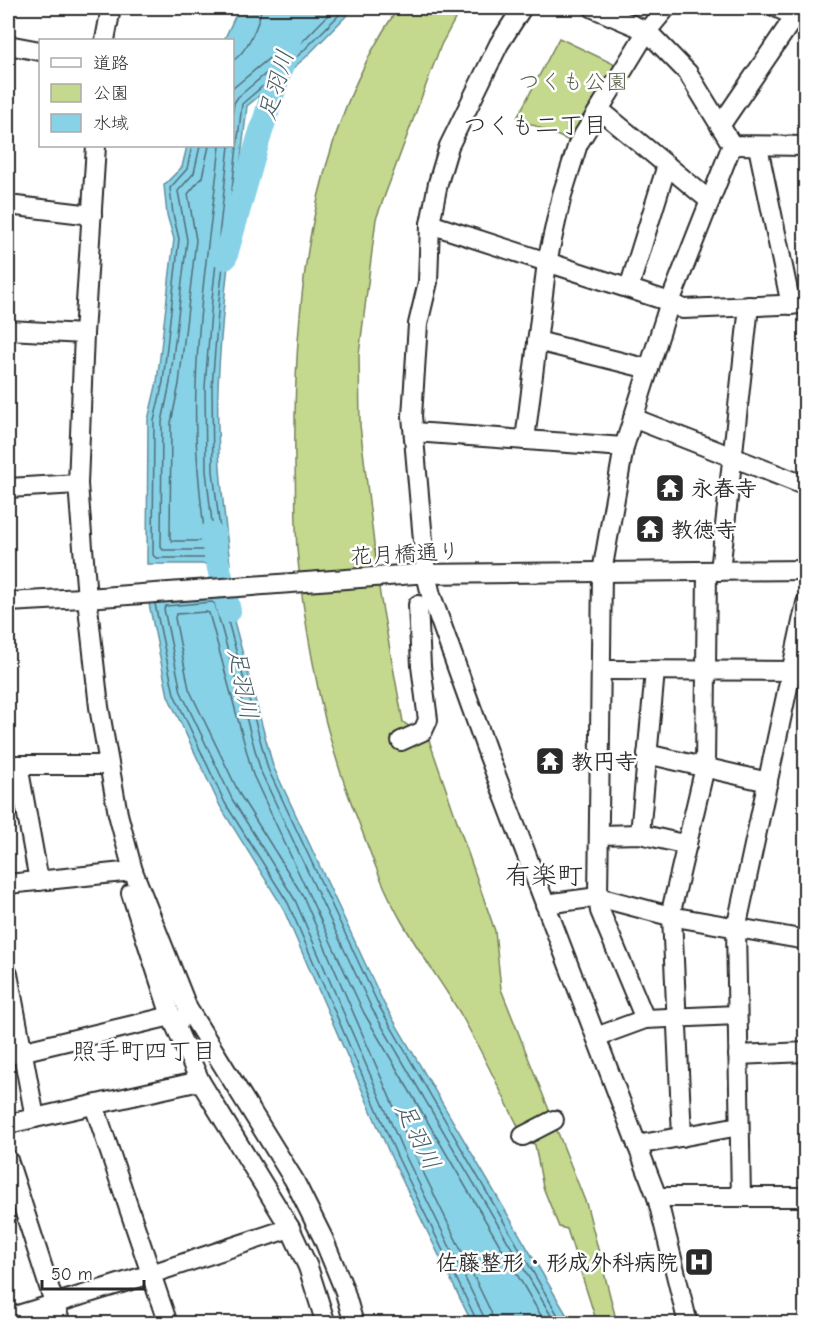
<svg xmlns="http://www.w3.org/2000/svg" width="813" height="1331" viewBox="0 0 813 1331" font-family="'Comic Neue','Klee One',sans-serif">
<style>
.green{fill:#c4d98e;stroke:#78825c;stroke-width:1.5}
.water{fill:#88d2e8;stroke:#638f9c;stroke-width:1.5}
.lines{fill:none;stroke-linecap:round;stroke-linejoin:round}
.shore{stroke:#506e77;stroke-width:1.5}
.river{stroke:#88d2e8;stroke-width:24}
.minor-casing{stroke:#2b2b2b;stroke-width:22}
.minor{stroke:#fff;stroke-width:18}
.labels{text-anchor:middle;stroke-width:5;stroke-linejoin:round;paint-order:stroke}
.park-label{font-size:22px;fill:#595f49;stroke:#fff}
.poi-label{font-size:22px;font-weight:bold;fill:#2b2b2b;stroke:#fff;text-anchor:start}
.street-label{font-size:22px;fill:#2b2b2b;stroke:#fff}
.water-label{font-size:24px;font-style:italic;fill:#475d64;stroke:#fff}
.neighbourhood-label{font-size:24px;fill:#2b2b2b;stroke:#fff}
.quarter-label{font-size:26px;fill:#2b2b2b;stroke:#fff}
</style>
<rect width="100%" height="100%" fill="#fff"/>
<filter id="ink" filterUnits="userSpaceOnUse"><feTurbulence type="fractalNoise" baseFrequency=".0167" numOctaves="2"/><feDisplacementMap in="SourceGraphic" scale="12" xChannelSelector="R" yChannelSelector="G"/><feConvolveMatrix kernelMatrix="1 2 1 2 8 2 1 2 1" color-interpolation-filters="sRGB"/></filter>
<g filter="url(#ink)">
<!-- green -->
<g class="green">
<path d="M398 8H461L441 45 376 219 359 355 360 425 380 595 403 722 429 740 495 931 501 989 587 1206 617 1323H597L567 1229 559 1227 543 1187 535 1145 523 1136C502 1095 483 1053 460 1013 441 982 420 953 402 922 384 891 371 855 359 823 340 775 324 723 315 673 307 632 300 589 297 548 295 520 296 491 295 464 293 309 308 139 398 8Z"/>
<polygon points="559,38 620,67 572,142 517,118"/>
</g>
<!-- water -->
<g class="water">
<path d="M239 8H354L305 58 247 106C237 199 222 293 218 387 216 446 223 505 230 564H147L148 420 157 382 174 239 167 215 164 185 182 167 187 146H232V40H224Z"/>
<polygon points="225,588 273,766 384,1004 569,1319 569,1323 472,1323 392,1159 282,906 220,806 168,696 147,594"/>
</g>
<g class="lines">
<!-- shore -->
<g class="shore">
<path d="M232 61C246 54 260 23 261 8"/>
<polyline points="232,89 290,41 323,8"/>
<polyline points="232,117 234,103 238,97 296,48 335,8"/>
<polyline points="192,146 187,169 170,188 173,214 179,239 163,382 154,421 153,555 156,558 220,558 223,555 213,471 212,387 219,300 242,104 301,53 346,8"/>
<polyline points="200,146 194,173 178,191 187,240 170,383 162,422 161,547 163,550 212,550 215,548 206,471 205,387 212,299 229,146"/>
<path d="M209 146 202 177 188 194 196 240 179 384 171 423 170 538 172 541H202L205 538C199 488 194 438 196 387 198 307 211 226 220 146"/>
<polyline points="222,599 268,769 379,1006 563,1324"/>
<polyline points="155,604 174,694 225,803 288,903 397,1156 476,1319 477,1324"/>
<polyline points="484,1324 483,1315 404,1153 295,900 232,799 181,692 164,609 166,606 212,602 215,604 261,772 372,1009 556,1324"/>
<polyline points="493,1324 491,1312 412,1149 303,896 240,795 189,689 175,618 176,614 206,612 209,613 253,775 364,1013 546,1324"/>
</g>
<!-- river -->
<g class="river">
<polyline points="225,258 258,141 290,39 308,8"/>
<polyline points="211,534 229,611"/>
</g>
<!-- minor casing -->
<g class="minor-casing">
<g id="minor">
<polyline points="522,8 499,44 449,146 438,183 430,224 428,282 418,324 412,416 426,574 431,595 488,754 657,1197 688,1324"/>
<polyline points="593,8 647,31 688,73 732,145 806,146"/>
<polyline points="777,8 795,16"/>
<polyline points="105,40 111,8"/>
<polyline points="8,45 40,51"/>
<polyline points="600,110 710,201"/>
<polyline points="720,126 795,16 806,15"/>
<polyline points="96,146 84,334 78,484 87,598 99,707 118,814 133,871 188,1009 294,1180 323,1238 344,1289 354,1324"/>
<polyline points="758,147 791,305"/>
<polyline points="8,205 92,215"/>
<polyline points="430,224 670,302 683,309 806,304"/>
<polyline points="629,288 667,165"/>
<polyline points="8,330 84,334"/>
<polyline points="537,341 649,369"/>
<polyline points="633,418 806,486"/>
<polyline points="414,432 624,447"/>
<polyline points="525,440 547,262 562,195 578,144 647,31 666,8"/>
<polyline points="8,488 78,484"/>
<polyline points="720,571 749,306"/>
<polyline points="8,602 101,597 415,574 806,570"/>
<polyline points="601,670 806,671"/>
<polyline points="401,741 423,731 428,720 421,666 418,605"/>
<polyline points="647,754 768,782"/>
<polyline points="8,765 108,765"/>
<polyline points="18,765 39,881"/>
<polyline points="640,834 655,671"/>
<polyline points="599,835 640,834 687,845"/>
<polyline points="8,884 133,871"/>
<polyline points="131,893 171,1016 200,1081 290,1228 308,1267 326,1324"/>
<polyline points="545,904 598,897 670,916 806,940"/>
<polyline points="670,916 705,767 707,571"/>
<polyline points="672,916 682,1137"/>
<polyline points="8,974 35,1118"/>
<polyline points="645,1019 600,911 598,897 602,572 624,447 670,302 732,145"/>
<polyline points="596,1037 645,1019 737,1015"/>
<polyline points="8,1055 171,1016 179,1022"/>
<polyline points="738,1055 806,1052"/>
<polyline points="94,1105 168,1324"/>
<polyline points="8,1124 200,1081"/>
<polyline points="523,1136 554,1120"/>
<polyline points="637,1145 739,1126"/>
<polyline points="8,1160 61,1324"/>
<polyline points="657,1197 806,1197"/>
<polyline points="741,1197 736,929 806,603"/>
<polyline points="8,1318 151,1274 290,1228"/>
</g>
</g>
<!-- minor -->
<use href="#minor" class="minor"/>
</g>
</g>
<!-- icons -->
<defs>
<g id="temple-square" transform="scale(1.5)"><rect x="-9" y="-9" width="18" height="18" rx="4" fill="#2b2b2b" stroke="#fff"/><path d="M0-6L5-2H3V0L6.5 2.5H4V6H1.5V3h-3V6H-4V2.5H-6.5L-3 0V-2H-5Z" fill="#fff"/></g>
<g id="hospital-square" transform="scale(1.5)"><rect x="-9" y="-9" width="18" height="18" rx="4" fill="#2b2b2b" stroke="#fff"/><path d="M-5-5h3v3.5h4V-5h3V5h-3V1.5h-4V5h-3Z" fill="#fff"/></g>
</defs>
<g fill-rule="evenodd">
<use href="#temple-square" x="670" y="488"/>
<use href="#temple-square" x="650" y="529"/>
<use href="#temple-square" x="550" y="761"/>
<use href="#hospital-square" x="699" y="1262"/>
</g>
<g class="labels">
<!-- park labels -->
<g class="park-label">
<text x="573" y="89">つくも公園</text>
</g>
<!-- poi labels -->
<g class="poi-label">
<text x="691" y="496">永春寺</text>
<text x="671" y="537">教徳寺</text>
<text x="571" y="769">教円寺</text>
<text x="678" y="1270" text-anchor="end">佐藤整形・形成外科病院</text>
</g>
<!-- street labels -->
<g class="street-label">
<text transform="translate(405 553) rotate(-3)" y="8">花月橋通り</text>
</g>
<!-- water labels -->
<g class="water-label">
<text transform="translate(276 85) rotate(-74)" y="8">足羽川</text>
<text transform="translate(243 684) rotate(79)" y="8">足羽川</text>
<text transform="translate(418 1136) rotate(64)" y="8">足羽川</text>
</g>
<!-- neighbourhood labels -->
<g class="neighbourhood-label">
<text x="535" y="133">つくも二丁目</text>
<text x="144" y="1059">照手町四丁目</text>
</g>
<!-- quarter labels -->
<g class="quarter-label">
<text x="544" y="884">有楽町</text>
</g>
</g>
<!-- margin -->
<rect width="813" height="1331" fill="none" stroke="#fff" stroke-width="30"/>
<rect x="15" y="15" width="783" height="1301" fill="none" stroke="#2b2b2b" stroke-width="2" filter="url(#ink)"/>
<!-- legend -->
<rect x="39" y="39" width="195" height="108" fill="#ffffff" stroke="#aaaaaa" stroke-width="1.5"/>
<rect x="51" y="58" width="30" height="9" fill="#ffffff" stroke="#aaaaaa" stroke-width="1.5"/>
<text x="93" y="69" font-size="18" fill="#2b2b2b">道路</text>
<rect x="51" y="84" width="30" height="18" fill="#c4d98e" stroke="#aaaaaa" stroke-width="1.5"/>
<text x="93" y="99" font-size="18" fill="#2b2b2b">公園</text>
<rect x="51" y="114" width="30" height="18" fill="#88d2e8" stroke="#aaaaaa" stroke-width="1.5"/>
<text x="93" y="129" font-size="18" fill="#2b2b2b">水域</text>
<!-- scale -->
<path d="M42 1280v9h102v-9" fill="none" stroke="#2b2b2b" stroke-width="3"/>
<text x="51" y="1280" font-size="18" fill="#2b2b2b" stroke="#ffffff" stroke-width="4.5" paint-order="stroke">50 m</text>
</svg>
